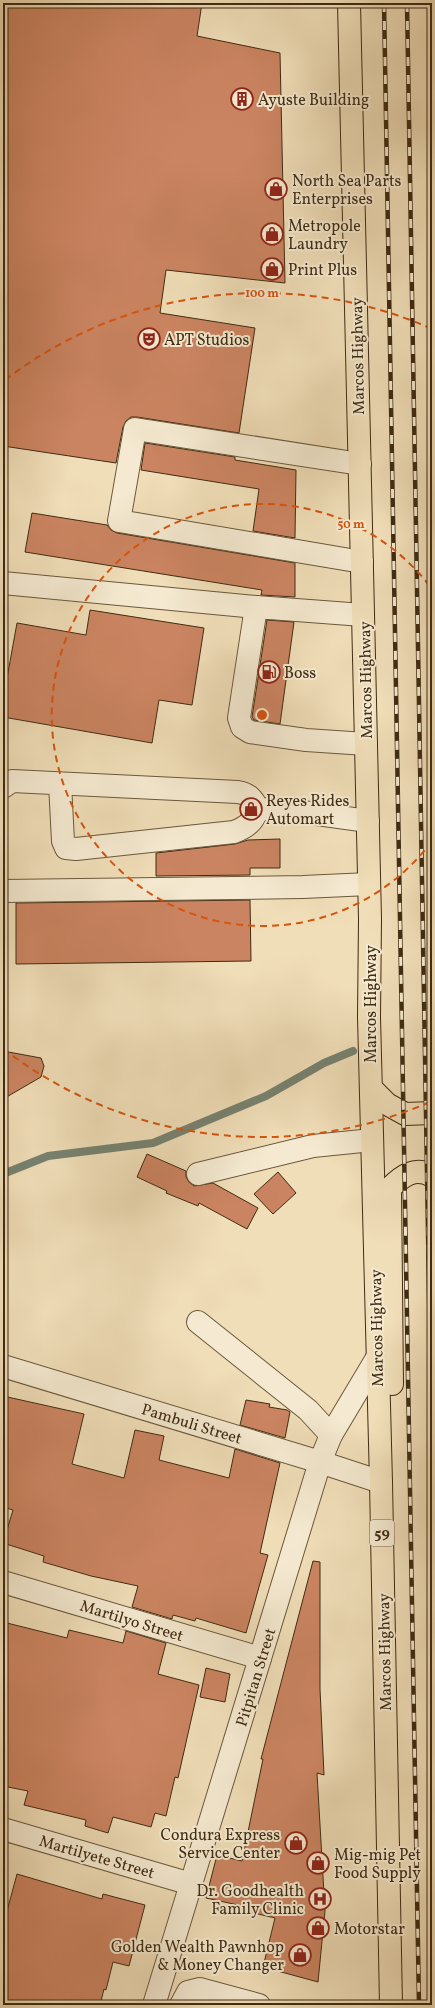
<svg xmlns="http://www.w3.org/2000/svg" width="435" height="2008" viewBox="0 0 435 2008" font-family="Vollkorn,serif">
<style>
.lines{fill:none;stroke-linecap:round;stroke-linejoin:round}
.stream{stroke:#768270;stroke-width:8}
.building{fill:#cb8461;stroke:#3f2b12}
.minor-casing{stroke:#6b583c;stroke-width:24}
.major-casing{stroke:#3f2b12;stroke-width:24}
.minor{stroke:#f5ead1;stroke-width:22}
.major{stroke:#f0deb8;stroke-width:22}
.rail-casing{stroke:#3f2b12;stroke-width:4.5}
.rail{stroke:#f5ead1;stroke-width:3;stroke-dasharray:9;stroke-linecap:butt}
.ring{fill:none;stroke:#d7540d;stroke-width:2;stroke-dasharray:7 5}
.labels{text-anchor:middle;stroke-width:4;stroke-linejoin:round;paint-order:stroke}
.shield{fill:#f5ead1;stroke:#76644b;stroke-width:1}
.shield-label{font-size:15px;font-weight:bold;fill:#3f2b12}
.poi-label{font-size:16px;fill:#3f2b12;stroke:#f5ead1;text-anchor:start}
.street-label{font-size:16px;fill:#3f2b12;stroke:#f5ead1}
.centre{fill:#d7540d;stroke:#f5ead1;stroke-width:2}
.ring-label{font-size:12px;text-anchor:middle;font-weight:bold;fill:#d7540d;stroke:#f5ead1;stroke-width:4;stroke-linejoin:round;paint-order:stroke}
</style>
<rect width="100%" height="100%" fill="#f0deb8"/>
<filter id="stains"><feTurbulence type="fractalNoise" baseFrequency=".005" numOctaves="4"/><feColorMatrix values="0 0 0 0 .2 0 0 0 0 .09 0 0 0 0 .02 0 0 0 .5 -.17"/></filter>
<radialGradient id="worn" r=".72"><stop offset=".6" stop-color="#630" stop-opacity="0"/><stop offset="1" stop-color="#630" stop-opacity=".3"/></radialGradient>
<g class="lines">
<!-- stream -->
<polyline class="stream" points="3,1174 48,1156 153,1143 266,1096 324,1063 353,1051"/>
</g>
<!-- building -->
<g class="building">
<polygon points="3,3 202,3 197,36 280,53 285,283 166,270 160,313 255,328 239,433 137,417 131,417 126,421 123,427 116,463 3,446"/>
<polygon points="145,443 235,457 235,460 296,470 295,538 253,531 259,489 141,470"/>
<polygon points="32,513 107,525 111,530 117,533 295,563 295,597 261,595 262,590 25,552"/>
<polygon points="90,610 204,628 192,705 159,700 152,743 3,717 3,700 17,623 86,635"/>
<polygon points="267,620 294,622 280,724 254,720 252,717"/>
<polygon points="280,839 280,868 250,868 250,875 156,876 156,853 235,844 248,840"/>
<polygon points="250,900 251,961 16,964 16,903"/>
<polygon points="3,1051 41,1058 44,1066 41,1077 3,1099"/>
<polygon points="147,1154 186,1171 186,1177 189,1182 194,1186 213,1183 258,1208 247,1229 199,1203 198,1206 166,1193 167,1191 137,1177"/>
<polygon points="278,1172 296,1193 273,1214 254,1194"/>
<polygon points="3,1396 84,1414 72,1464 124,1478 135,1430 164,1436 159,1460 229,1478 235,1449 280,1463 260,1553 268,1555 246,1633 196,1618 195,1621 173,1615 172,1619 132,1607 138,1586 91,1576 43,1562 44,1556 3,1543 13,1510 3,1507"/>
<polygon points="246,1400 270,1404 269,1407 287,1410 290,1412 285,1438 240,1425"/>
<polygon points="313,1561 320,1562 320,1689 324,1775 317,1773 325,1911 318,1982 263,1967 275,1918 237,1909 238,1905 206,1898 217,1855 242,1861 263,1759 261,1759"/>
<polygon points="3,1622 67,1638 69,1630 123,1643 126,1631 166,1643 158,1674 199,1685 178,1778 175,1777 166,1816 155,1813 151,1827 113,1817 108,1833 85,1826 86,1820 24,1805 28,1791 3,1786"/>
<polygon points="206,1668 230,1674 225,1702 200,1697"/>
<polygon points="17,1874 102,1899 103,1894 145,1905 129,1966 113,1962 106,1990 104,1989 100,2005 18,2005 3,2001 3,1926"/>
</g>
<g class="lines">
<!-- minor casing -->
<g class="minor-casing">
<g id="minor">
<polyline points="360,464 135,429 119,521 362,562"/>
<polyline points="3,583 256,607"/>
<polyline points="363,615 256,607 239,718 242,727 250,732 306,740 366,744"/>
<path d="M3 787 12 781 238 792C249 794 253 799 258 809 253 822 247 827 234 832L76 849 66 848 63 841 60 784"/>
<polyline points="258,809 295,811 368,821"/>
<polyline points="3,891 303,887 369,884"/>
<polyline points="198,1174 313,1146 372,1140"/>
<polyline points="198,1322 308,1410 331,1435"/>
<polyline points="3,1366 320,1462 381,1482"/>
<polyline points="3,1582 260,1658"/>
<polyline points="3,1829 191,1884"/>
<polyline points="154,2005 320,1462 331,1435 377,1358"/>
<polyline points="181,2005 188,1992 200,1989 259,2005"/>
</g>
</g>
<!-- major casing -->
<g class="major-casing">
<g id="major">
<polyline points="349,3 370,919 369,1017 381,1482 391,2005"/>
<polyline points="371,1088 387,1104 405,1114 432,1113"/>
<path d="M392 1384 390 1188C402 1176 415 1166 432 1176"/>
</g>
</g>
<!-- minor -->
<use href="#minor" class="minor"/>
<!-- major -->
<use href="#major" class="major"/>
<!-- rail casing -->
<g class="rail-casing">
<g id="rail">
<polyline points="384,3 419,2005"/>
<polyline points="407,3 432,1465"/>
</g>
</g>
<!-- rail -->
<use href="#rail" class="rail"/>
</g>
<!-- distance rings -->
<g class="ring">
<path d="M432 841A211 211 0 1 1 432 589"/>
<path d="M430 1102A422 422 0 0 1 5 1050M5 380A422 422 0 0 1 430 328"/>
</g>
<!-- icons -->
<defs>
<g id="building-ring" transform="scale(1.15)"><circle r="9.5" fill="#f5ead1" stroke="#8f2418" stroke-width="1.5"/><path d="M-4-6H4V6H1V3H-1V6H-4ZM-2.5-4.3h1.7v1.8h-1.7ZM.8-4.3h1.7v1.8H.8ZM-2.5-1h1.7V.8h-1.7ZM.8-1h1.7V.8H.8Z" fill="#8f2418"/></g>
<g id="shop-ring" transform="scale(1.15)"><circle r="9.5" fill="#f5ead1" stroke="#8f2418" stroke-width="1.5"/><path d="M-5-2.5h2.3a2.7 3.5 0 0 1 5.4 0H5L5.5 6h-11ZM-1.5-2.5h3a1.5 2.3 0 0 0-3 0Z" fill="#8f2418"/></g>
<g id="theatre-ring" transform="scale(1.15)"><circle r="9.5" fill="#f5ead1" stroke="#8f2418" stroke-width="1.5"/><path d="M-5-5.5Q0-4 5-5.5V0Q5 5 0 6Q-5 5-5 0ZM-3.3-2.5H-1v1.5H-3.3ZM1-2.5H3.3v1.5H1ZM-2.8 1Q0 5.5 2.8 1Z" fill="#8f2418"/></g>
<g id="fuel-ring" transform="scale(1.15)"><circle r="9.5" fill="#f5ead1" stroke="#8f2418" stroke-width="1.5"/><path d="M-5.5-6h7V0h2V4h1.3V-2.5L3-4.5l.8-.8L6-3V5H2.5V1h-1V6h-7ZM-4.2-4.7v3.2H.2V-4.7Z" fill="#8f2418"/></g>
<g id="hospital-ring" transform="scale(1.15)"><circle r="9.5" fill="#f5ead1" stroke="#8f2418" stroke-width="1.5"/><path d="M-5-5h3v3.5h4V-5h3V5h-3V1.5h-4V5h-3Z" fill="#8f2418"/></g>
</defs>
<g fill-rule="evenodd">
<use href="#building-ring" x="242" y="99"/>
<use href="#shop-ring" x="276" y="189"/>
<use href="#shop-ring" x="272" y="234"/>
<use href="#shop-ring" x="272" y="269"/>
<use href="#theatre-ring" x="149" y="339"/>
<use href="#fuel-ring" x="269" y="672"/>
<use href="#shop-ring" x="251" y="809"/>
<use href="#shop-ring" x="296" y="1843"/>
<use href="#shop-ring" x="318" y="1863"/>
<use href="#hospital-ring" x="320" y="1899"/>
<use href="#shop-ring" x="318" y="1928"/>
<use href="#shop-ring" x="300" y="1955"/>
</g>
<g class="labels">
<!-- shield labels -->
<rect class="shield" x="370" y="1520" width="24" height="26" rx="3"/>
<g class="shield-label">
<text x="382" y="1538">59</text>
</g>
<!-- poi labels -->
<g class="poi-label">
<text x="258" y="105">Ayuste Building</text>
<text x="292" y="186">North Sea Parts<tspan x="292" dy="18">Enterprises</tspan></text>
<text x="288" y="231">Metropole<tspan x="288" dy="18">Laundry</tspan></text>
<text x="288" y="275">Print Plus</text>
<text x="164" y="345">APT Studios</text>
<text x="284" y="678">Boss</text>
<text x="266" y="806">Reyes Rides<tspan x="266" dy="18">Automart</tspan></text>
<text x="280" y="1840" text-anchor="end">Condura Express<tspan x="280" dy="18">Service Center</tspan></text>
<text x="334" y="1860">Mig-mig Pet<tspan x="334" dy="18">Food Supply</tspan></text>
<text x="304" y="1896" text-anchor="end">Dr. Goodhealth<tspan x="304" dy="18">Family Clinic</tspan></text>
<text x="334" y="1934">Motorstar</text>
<text x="284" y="1952" text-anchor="end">Golden Wealth Pawnhop<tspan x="284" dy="18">&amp; Money Changer</tspan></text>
</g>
<!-- street labels -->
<g class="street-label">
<text transform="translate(357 356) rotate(-91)" y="6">Marcos Highway</text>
<text transform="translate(365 680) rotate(-91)" y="6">Marcos Highway</text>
<text transform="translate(370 1004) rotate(-90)" y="6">Marcos Highway</text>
<text transform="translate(376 1328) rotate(-91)" y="6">Marcos Highway</text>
<text transform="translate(192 1423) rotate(17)" y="6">Pambuli Street</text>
<text transform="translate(132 1620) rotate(17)" y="6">Martilyo Street</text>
<text transform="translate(384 1652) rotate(-91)" y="6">Marcos Highway</text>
<text transform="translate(255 1677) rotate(-73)" y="6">Pitpitan Street</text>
<text transform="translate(97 1856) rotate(16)" y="6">Martilyete Street</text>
</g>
</g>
<circle cx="262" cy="715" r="6" class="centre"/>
<g class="ring-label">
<text x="262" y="297">100 m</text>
<text x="351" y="528">50 m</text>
</g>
<!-- margin -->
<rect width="435" height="2008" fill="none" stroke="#f0deb8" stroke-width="16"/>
<rect x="4" y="4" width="427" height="2000" fill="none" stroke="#3f2b12" stroke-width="2"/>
<rect x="8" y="8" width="419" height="1992" fill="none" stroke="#3f2b12"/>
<rect width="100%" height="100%" filter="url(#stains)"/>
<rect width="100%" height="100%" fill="url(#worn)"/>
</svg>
